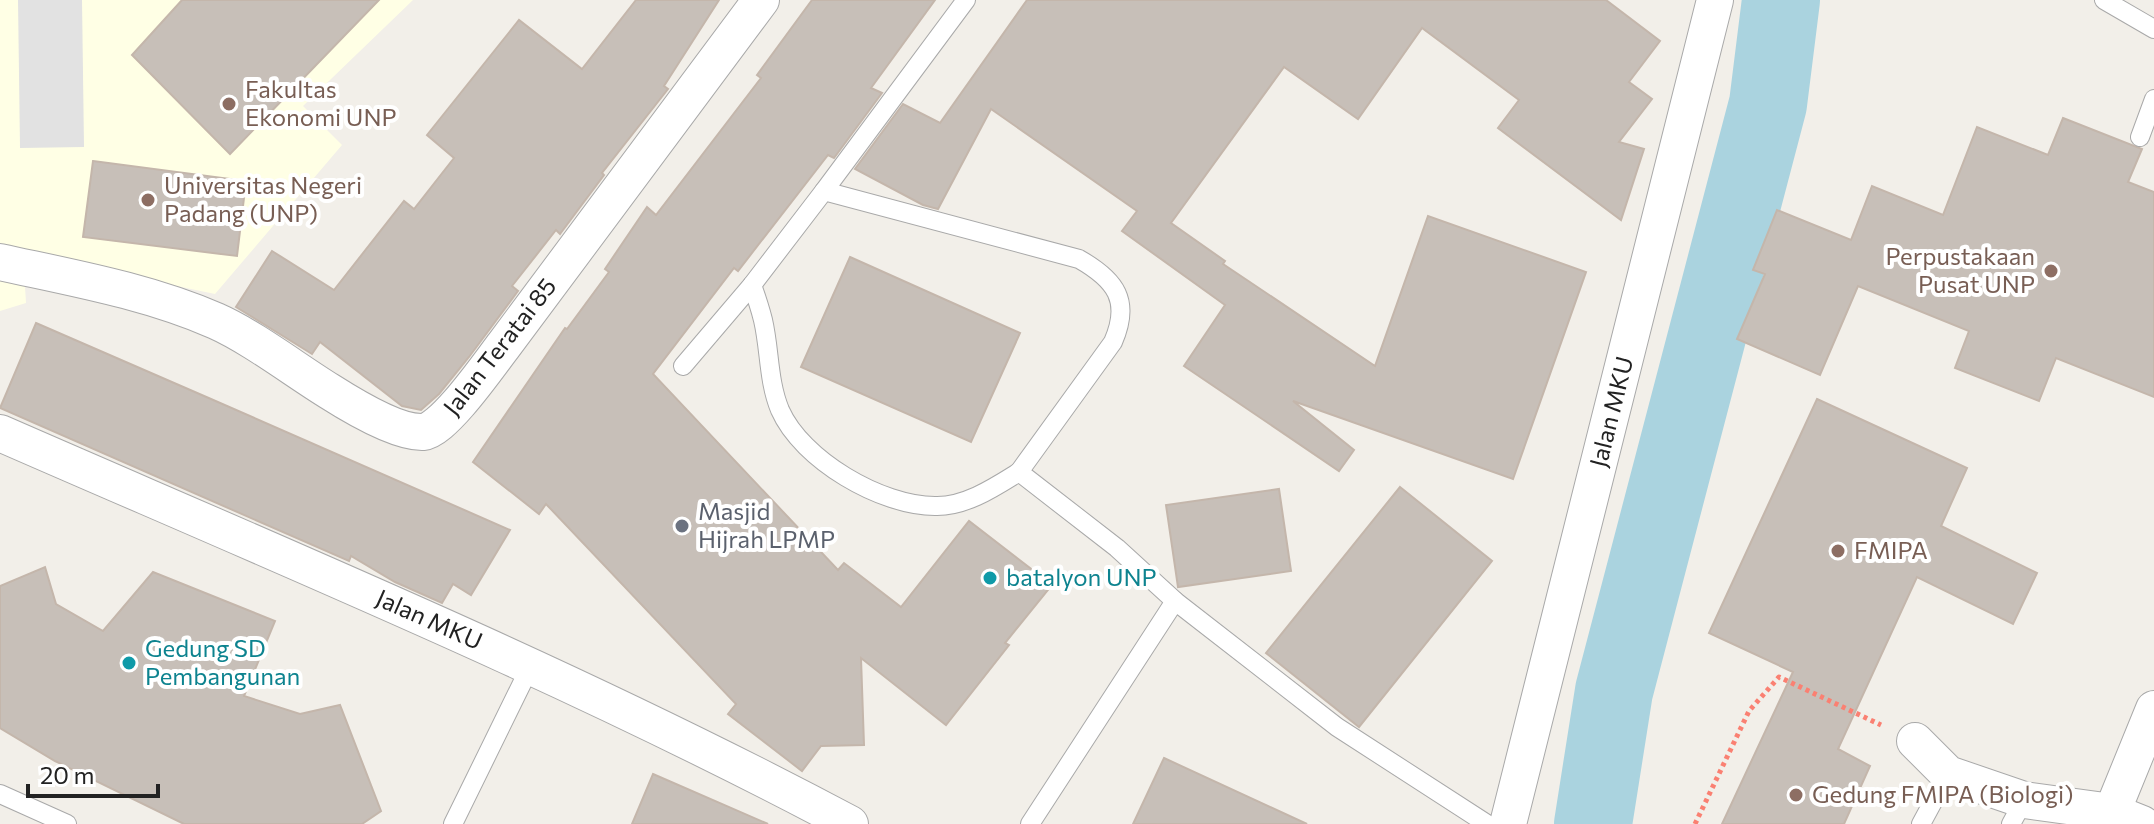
<svg xmlns="http://www.w3.org/2000/svg" width="2154" height="824" viewBox="0 0 2154 824" font-family="Commissioner,sans-serif">
<style>
.education{fill:#ffffe5}
.parking{fill:#e2e2e2}
.lines{fill:none;stroke-linecap:round;stroke-linejoin:round}
.river{stroke:#aad3df;stroke-width:78}
.building{fill:#c7bfb8;stroke:#c4b6ab;stroke-width:2}
.service-casing{stroke:#a9a9a9;stroke-width:20}
.minor-casing{stroke:#a9a9a9;stroke-width:38}
.path{stroke:#fa8072;stroke-width:5;stroke-dasharray:4 4;stroke-linecap:butt}
.service{stroke:#fff;stroke-width:18}
.minor{stroke:#fff;stroke-width:36}
.education-dot{fill:#8d6e63;stroke:#fff;stroke-width:3}
.worship-dot{fill:#6b7280;stroke:#fff;stroke-width:3}
.culture-dot{fill:#0f9aa8;stroke:#fff;stroke-width:3}
.labels{text-anchor:middle;stroke-width:8;stroke-linejoin:round;paint-order:stroke}
.education-label{font-size:24px;fill:#785e54;stroke:#fff;text-anchor:start}
.street-label{font-size:24px;fill:#222;stroke:#fff}
.worship-label{font-size:24px;fill:#5b616d;stroke:#fff;text-anchor:start}
.culture-label{font-size:24px;fill:#0d838f;stroke:#fff;text-anchor:start}
</style>
<rect width="100%" height="100%" fill="#f2efe9"/>
<!-- education -->
<polygon class="education" points="0,0 413,0 303,106 342,145 215,294 23,254 26,303 0,311"/>
<!-- parking -->
<polygon class="parking" points="18,0 82,0 84,147 20,148"/>
<g class="lines">
<!-- river -->
<polyline class="river" points="1593,824 1614,691 1768,104 1781,0"/>
</g>
<!-- building -->
<g class="building">
<polygon points="182,0 379,0 230,154 132,55"/>
<polygon points="636,0 719,0 664,86 668,89 602,173 604,175 560,234 556,230 512,286 518,291 469,357 439,394 421,410 402,406 320,342 312,354 236,307 272,251 334,290 404,201 414,209 454,158 427,135 519,20 582,69"/>
<polygon points="812,0 935,0 871,88 882,93 834,158 828,155 738,271 734,268 653,374 838,570 844,563 901,607 969,521 1052,585 1005,643 1009,645 946,725 861,658 864,745 821,746 802,771 728,714 736,704 546,504 539,514 473,462 565,328 567,329 609,272 605,269 647,207 656,215 761,78 757,75"/>
<polygon points="1027,0 1606,0 1660,41 1629,82 1652,99 1619,142 1644,149 1621,220 1498,128 1519,100 1422,28 1358,119 1284,67 1171,223 1225,261 1223,264 1375,366 1428,216 1586,272 1513,479 1293,401 1354,450 1339,471 1184,366 1225,305 1122,231 1137,211 991,109 938,209 923,205 855,169 903,104 940,123"/>
<polygon points="2063,118 2142,149 2128,182 2154,192 2154,397 2056,358 2039,401 1955,368 1969,331 1858,286 1820,375 1737,339 1765,274 1753,270 1777,210 1851,240 1872,186 1943,215 1977,127 2048,155"/>
<polygon points="93,161 246,181 237,256 83,237"/>
<polygon points="850,257 1020,333 971,442 801,367"/>
<polygon points="36,323 211,399 510,530 471,595 453,584 442,603 395,582 351,556 349,561 0,408"/>
<polygon points="1817,399 1967,468 1941,526 2037,573 2013,624 1917,577 1838,749 1870,766 1844,824 1722,824 1793,672 1709,633"/>
<polygon points="1400,487 1492,561 1359,727 1266,653"/>
<polygon points="1279,489 1291,571 1178,587 1166,505"/>
<polygon points="45,567 56,604 103,631 153,572 275,621 244,696 300,714 340,705 381,811 362,824 184,824 55,761 0,728 0,586"/>
<polygon points="1164,758 1307,824 1133,824"/>
<polygon points="653,774 768,824 632,824"/>
</g>
<g class="lines">
<!-- service casing -->
<g class="service-casing">
<g id="service">
<path d="M966 0 824 191 1079 259C1116 280 1131 301 1113 342L1019 472 1117 548 1175 601"/>
<polyline points="2104,0 2154,29"/>
<polyline points="2140,137 2154,99"/>
<path d="M752 285C756 296 760 308 763 320 770 350 768 381 780 410 802 460 881 506 935 506 965 507 995 487 1019 472"/>
<polyline points="683,366 752,285 824,191"/>
<polyline points="0,794 67,824"/>
<polyline points="453,824 531,665"/>
<polyline points="1030,824 1175,601 1337,727 1487,824"/>
<polyline points="1921,824 1948,774"/>
<polyline points="2011,824 2024,800"/>
</g>
</g>
<!-- minor casing -->
<g class="minor-casing">
<g id="minor">
<path d="M0 262C73 278 147 291 216 321 252 337 295 370 329 391 351 405 397 433 423 432 444 430 490 363 504 345 589 230 675 115 761 0"/>
<path d="M0 433C286 558 574 677 850 824"/>
<polyline points="1915,741 1948,774 2024,800 2112,812"/>
<polyline points="1508,824 1715,0"/>
<polyline points="2142,824 2112,812 2154,709"/>
</g>
</g>
<!-- path -->
<polyline class="path" points="1695,824 1749,711 1779,677 1881,725"/>
<!-- service -->
<use href="#service" class="service"/>
<!-- minor -->
<use href="#minor" class="minor"/>
</g>
<!-- markers -->
<g class="education-dot">
<circle cx="229" cy="104" r="8"/>
<circle cx="148" cy="200" r="8"/>
<circle cx="2051" cy="271" r="8"/>
<circle cx="1838" cy="551" r="8"/>
<circle cx="1796" cy="795" r="8"/>
</g>
<circle class="worship-dot" cx="682" cy="526" r="8"/>
<g class="culture-dot">
<circle cx="990" cy="578" r="8"/>
<circle cx="129" cy="663" r="8"/>
</g>
<g class="labels">
<!-- education labels -->
<g class="education-label">
<text x="245" y="98">Fakultas<tspan x="245" dy="28">Ekonomi UNP</tspan></text>
<text x="164" y="194">Universitas Negeri<tspan x="164" dy="28">Padang (UNP)</tspan></text>
<text x="2035" y="265" text-anchor="end">Perpustakaan<tspan x="2035" dy="28">Pusat UNP</tspan></text>
<text x="1854" y="559">FMIPA</text>
<text x="1812" y="803">Gedung FMIPA (Biologi)</text>
</g>
<!-- street labels -->
<g class="street-label">
<text transform="translate(500 347) rotate(-52)" y="8">Jalan Teratai 85</text>
<text transform="translate(1612 412) rotate(-76)" y="8">Jalan MKU</text>
<text transform="translate(429 620) rotate(24)" y="8">Jalan MKU</text>
</g>
<!-- worship labels -->
<g class="worship-label">
<text x="698" y="520">Masjid<tspan x="698" dy="28">Hijrah LPMP</tspan></text>
</g>
<!-- culture labels -->
<g class="culture-label">
<text x="1006" y="586">batalyon UNP</text>
<text x="145" y="657">Gedung SD<tspan x="145" dy="28">Pembangunan</tspan></text>
</g>
</g>
<!-- scale -->
<path d="M28 784v12h130v-12" fill="none" stroke="#222222" stroke-width="4"/>
<text x="40" y="784" font-size="24" fill="#222222" stroke="#ffffff" stroke-width="6" paint-order="stroke">20 m</text>
</svg>
